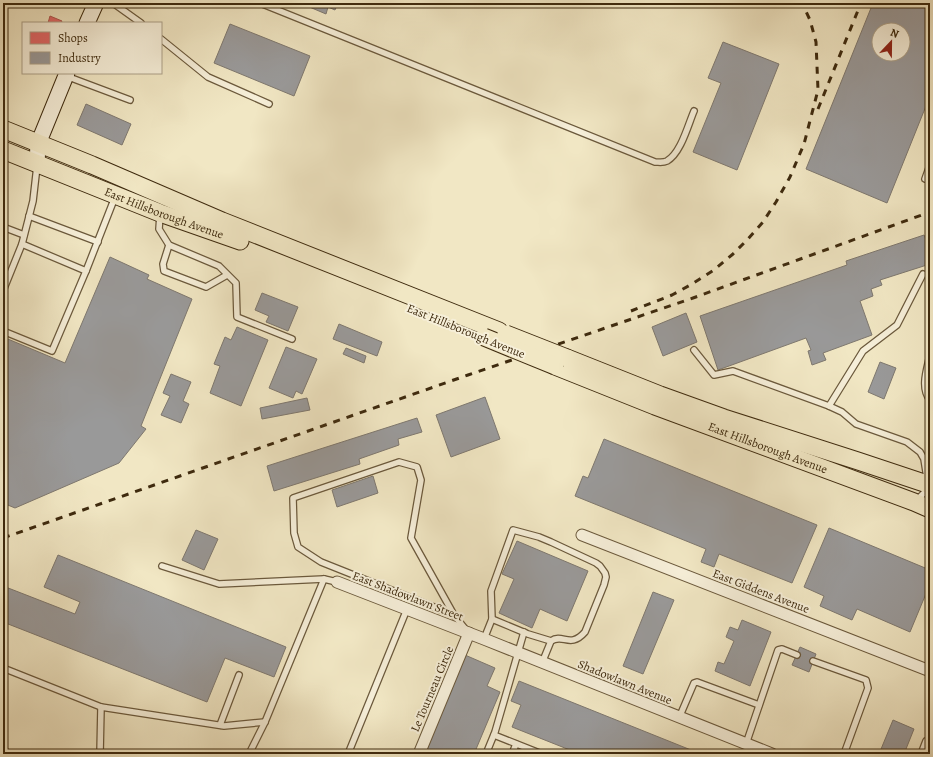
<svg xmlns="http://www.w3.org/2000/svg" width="933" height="757" viewBox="0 0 933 757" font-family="Alegreya,serif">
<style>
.shops{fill:#e06666;stroke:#af544c}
.industry{fill:#999;stroke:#7e786f;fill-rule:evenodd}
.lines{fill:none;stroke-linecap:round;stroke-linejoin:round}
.lane-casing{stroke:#6b593c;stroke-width:8}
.street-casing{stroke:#6b593c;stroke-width:13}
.secondary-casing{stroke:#3e2a0e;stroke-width:17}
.primary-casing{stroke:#3e2a0e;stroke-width:19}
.lane{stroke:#f6efd9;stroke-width:5.5}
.street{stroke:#f6efd9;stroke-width:11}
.secondary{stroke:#f6efd9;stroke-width:15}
.primary{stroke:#f1e7c4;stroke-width:17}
.rail{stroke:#3e2a0e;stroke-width:3;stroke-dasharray:7 7;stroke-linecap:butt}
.primary-bridge-casing{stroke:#3e2a0e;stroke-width:19;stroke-linecap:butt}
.primary-bridge{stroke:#f1e7c4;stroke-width:17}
.labels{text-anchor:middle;stroke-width:4;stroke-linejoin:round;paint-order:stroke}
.street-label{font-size:12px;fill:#3e2a0e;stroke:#f6efd9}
</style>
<rect width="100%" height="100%" fill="#f1e7c4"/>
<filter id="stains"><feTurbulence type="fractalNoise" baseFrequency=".005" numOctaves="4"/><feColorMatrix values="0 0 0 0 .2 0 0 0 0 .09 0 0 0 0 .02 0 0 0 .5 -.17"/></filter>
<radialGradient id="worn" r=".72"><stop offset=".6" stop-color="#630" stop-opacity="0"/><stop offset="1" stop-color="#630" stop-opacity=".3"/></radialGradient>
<!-- shops -->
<polygon class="shops" points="50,16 62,21 61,23 48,23"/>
<!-- industry -->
<g class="industry">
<polygon points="300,3 338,3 335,10 328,7 326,14"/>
<path d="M873 3H930V96L887 203 806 169ZM879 30H903V54H879Z"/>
<polygon points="230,24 310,56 294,96 214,63"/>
<polygon points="723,42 779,64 737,170 693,152 721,83 708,78"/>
<polygon points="86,104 131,124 122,145 77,125"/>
<polygon points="924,235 930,248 930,264 880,280 882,285 871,289 873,296 860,301 872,335 823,353 826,360 812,365 808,351 811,350 806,338 718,370 700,316 847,265 846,261"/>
<polygon points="110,257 149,275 147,279 192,299 141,426 146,429 119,463 15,508 3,503 3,337 65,363"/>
<polygon points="262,293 298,307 288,331 266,322 269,316 255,310"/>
<polygon points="686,313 697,342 663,356 652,327"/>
<polygon points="339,324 382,342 377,356 333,339"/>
<polygon points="237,327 268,340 241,406 210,393 220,366 214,364 225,337 231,340"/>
<polygon points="286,347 317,359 302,394 296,391 293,398 269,388"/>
<polygon points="346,348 366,356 364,363 343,354"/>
<polygon points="880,362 896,368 884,399 868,392"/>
<polygon points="171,374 191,382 183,401 189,404 181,423 161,415 170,396 163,393"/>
<polygon points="485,397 500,439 451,457 436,415"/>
<polygon points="307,398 310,410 262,419 260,408"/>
<polygon points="417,418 422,432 398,439 399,445 359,459 360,464 274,491 267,466"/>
<polygon points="604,439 817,525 792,583 719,554 714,567 701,562 706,549 575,496 583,476 588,478"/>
<polygon points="373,476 378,493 337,507 332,490"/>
<polygon points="829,528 930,570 930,584 910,632 857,609 852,620 820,606 824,596 804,587"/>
<polygon points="196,530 218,539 204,570 182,560"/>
<polygon points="517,541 588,571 567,621 540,609 532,628 499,613 514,579 502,574"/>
<polygon points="58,555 286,647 274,677 225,658 207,702 3,622 3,586 75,614 80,602 44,587"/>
<polygon points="653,592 674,600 643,674 623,666"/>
<polygon points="742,620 771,632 750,686 715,671 718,662 724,664 734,641 726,637 730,627 738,630"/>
<polygon points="800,647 816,654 809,672 792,665"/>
<polygon points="465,655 495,668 487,686 500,692 474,754 425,754"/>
<polygon points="519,681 701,754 580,754 512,727 521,705 511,701"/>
<polygon points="893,720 914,729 904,754 879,754"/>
</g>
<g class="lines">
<!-- lane casing -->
<g class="lane-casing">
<g id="lane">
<polyline points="113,3 141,23"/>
<path d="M260 3 655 162C659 162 663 163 667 161 681 153 688 125 694 111"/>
<polyline points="161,39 208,77 269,104"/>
<polyline points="66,76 130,100"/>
<polyline points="925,179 930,165"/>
<polyline points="160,215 159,229 169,245 219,266 236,283 237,317 292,339"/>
<polyline points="29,216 98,242"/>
<polyline points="3,227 24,235"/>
<polyline points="22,244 86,271 115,197"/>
<polyline points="169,245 163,264 164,271 206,287 227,275"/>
<polyline points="3,291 22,244 33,201 37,166"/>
<polyline points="3,331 52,351 86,271"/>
<polyline points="694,350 714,375 733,371 829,406 842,412 856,424 907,442 920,452 924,459 928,484 924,493 916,501"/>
<path d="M930 355C927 369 920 388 930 400"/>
<polyline points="829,406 863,351 897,325 923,274"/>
<polyline points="162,566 219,584 324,579 337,582"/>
<polyline points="454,615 321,562 298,547 294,533 293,498 399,462 417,467 421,480 411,538 454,615 466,630"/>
<path d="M492 619 491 591 513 530 539 537 551 542 596 563 600 566 605 573 606 577 604 585 585 632C570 649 563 633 551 641"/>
<polyline points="484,639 492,619 528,634 551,641 542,663"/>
<polyline points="813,661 866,680 868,688 844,754"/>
<polyline points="3,668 101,707"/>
<polyline points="679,718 694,683 697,682 759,705"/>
<polyline points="220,725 239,675"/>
<polyline points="494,735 542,754"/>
<polyline points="746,744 778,650 782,649 797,655"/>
<polyline points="100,754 101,707 224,726 265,722"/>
<polyline points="249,754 265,722 324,579"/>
<polyline points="348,754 407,609"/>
<polyline points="486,754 495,732 524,632"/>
<polyline points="512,754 516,744"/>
<polyline points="921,754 926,741 930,740"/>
</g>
</g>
<!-- street casing -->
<g class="street-casing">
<g id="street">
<polyline points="582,535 930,671"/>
<polyline points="337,582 484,639 772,754"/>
<polyline points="3,753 5,754"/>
<polyline points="419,754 469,633"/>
</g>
</g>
<!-- secondary casing -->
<g class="secondary-casing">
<g id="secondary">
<polyline points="87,23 96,3"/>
<polyline points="37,164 38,144 67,73"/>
</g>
</g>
<!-- primary casing -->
<g class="primary-casing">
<g id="primary">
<polyline points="3,129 92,165 222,221 499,331"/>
<path id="s1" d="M3 150 160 213 240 241"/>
<polyline points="567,358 660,395 724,418 858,461 930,485"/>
<path id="s2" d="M555 366 655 406 914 502 930 509"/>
</g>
</g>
<!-- lane -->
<use href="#lane" class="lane"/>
<!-- street -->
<use href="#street" class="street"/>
<!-- secondary -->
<use href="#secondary" class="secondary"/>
<!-- primary -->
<use href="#primary" class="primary"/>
<!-- rail -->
<g class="rail">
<polyline points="818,109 861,3"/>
<polyline points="631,311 672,295 692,284 714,270 733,254 747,240 763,222 776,202 790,177 804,144 818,90 816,42 810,20 802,3"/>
<polyline points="3,538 468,375 693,298 930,212"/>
</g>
<!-- primary-bridge casing -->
<g class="primary-bridge-casing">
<g id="primary-bridge">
<polyline points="506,334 567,358"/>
<polyline points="484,337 555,366"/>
</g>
</g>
<!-- primary-bridge -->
<use href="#primary-bridge" class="primary-bridge"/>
</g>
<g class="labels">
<!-- street labels -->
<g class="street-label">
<text dy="4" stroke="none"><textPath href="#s1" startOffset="173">East Hillsborough Avenue</textPath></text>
<text transform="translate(466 331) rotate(22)" y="4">East Hillsborough Avenue</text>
<text dy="4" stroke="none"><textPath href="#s2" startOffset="228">East Hillsborough Avenue</textPath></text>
<text transform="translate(761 591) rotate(21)" y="4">East Giddens Avenue</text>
<text transform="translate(408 596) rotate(21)" y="4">East Shadowlawn Street</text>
<text transform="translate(625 682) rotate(22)" y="4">Shadowlawn Avenue</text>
<text transform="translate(432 689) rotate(-67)" y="4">Le Tourneau Circle</text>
</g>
</g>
<!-- margin -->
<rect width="933" height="757" fill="none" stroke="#f1e7c4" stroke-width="16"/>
<rect x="4" y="4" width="925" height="749" fill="none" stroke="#3e2a0e" stroke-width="2"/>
<rect x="8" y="8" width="917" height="741" fill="none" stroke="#3e2a0e"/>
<!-- legend -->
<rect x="22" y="22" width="140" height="52" fill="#f6efd9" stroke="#aca088"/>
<rect x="30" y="32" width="20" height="12" fill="#e06666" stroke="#aca088"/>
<text x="58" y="42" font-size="12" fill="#3e2a0e">Shops</text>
<rect x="30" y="52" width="20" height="12" fill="#999999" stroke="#aca088"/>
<text x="58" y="62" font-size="12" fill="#3e2a0e">Industry</text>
<!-- north arrow -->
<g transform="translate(891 42) rotate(22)"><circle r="19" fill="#f6efd9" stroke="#aca088"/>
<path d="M0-3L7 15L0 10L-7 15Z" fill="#8f2418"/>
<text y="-6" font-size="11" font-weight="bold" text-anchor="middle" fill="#3e2a0e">N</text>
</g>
<rect width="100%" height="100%" filter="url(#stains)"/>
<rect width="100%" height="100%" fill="url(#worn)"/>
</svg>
